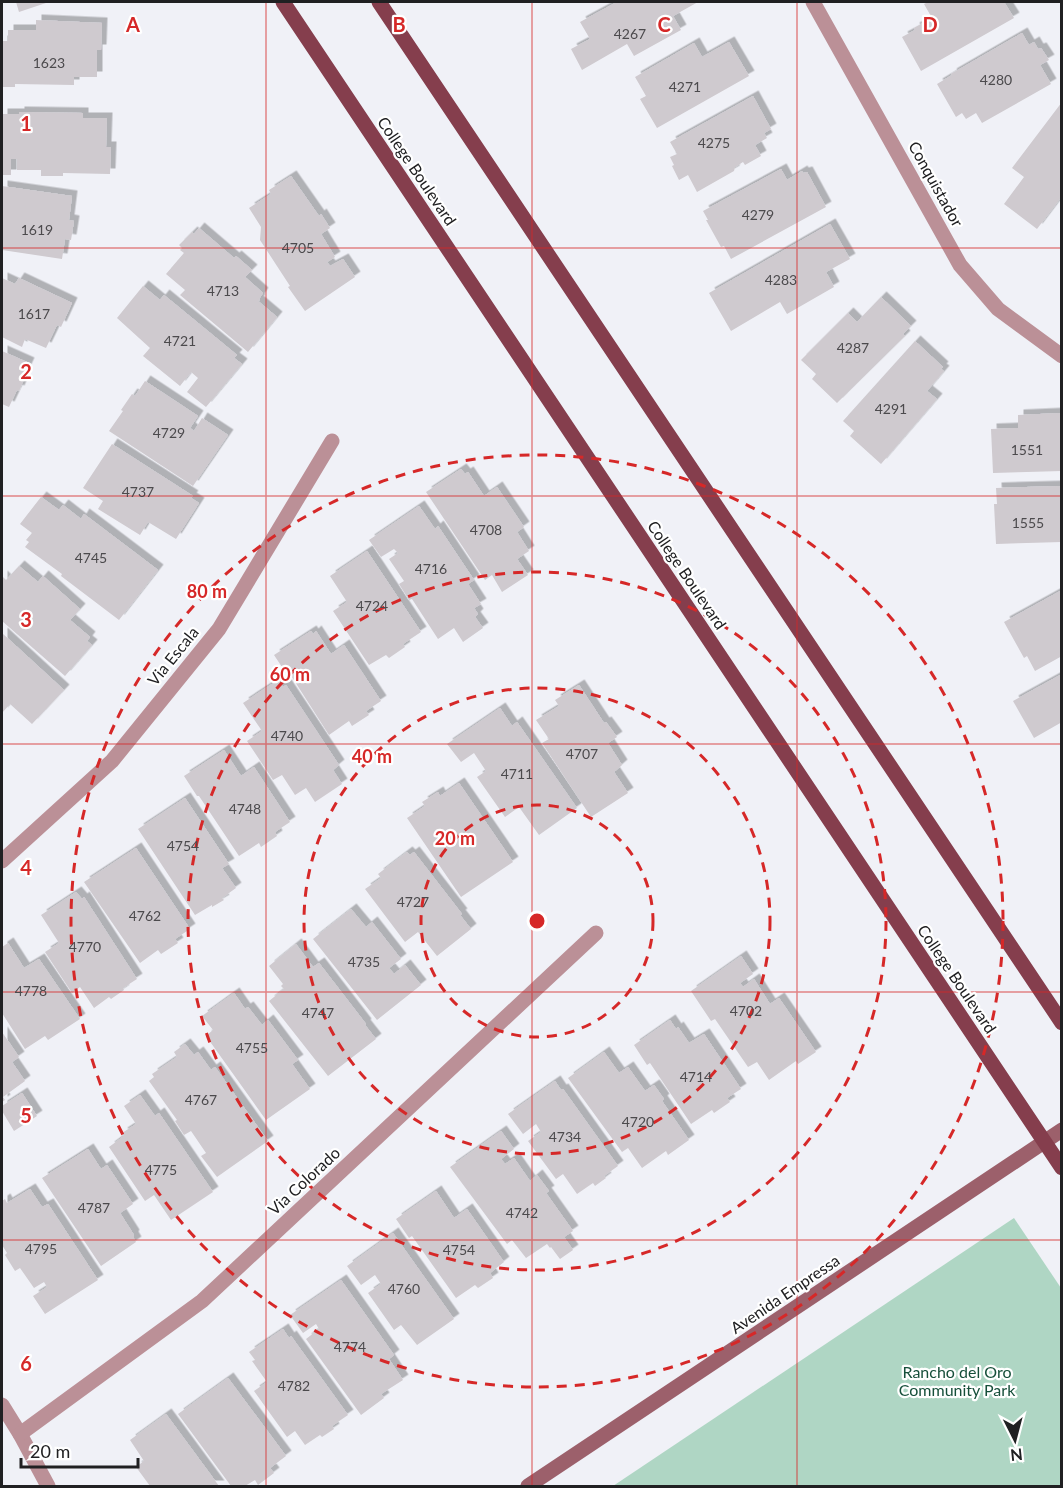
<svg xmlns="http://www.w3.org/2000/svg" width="1063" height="1488" viewBox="0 0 1063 1488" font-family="Lato,sans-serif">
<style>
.green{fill:#afd6c4}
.building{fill:#cfcacf;filter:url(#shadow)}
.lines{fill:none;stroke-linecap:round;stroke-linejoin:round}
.street{stroke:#bb9097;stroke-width:15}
.secondary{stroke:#9c606b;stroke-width:15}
.primary{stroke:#853e4d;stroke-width:15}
.grid{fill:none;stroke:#d62828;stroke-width:1.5;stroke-opacity:0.55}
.ring{fill:none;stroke:#d62828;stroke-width:3;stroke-dasharray:10 8}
.labels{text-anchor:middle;stroke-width:4.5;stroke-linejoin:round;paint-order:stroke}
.number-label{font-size:14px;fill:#4c4a4d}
.street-label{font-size:16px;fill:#202022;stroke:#fff}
.park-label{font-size:16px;fill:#164f3a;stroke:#fff}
.grid-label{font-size:20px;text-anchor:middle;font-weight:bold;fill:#d62828;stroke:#fff;stroke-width:4.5;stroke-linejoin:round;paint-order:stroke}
.centre{fill:#d62828;stroke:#fff;stroke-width:3}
.ring-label{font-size:18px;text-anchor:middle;font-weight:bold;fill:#d62828;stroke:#fff;stroke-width:4.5;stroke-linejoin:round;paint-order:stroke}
</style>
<defs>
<filter id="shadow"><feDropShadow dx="5.5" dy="-5.5" stdDeviation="0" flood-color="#0004"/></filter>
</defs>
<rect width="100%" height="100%" fill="#f0f1f7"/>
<!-- green -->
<polygon class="green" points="1014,1218 1061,1288 1061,1486 613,1486"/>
<!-- building -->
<g class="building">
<polygon points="16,2 49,2 19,12"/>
<polygon points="617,2 698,2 673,16 681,30 634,56 627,44 582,70 571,49 590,39 580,22"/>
<polygon points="928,2 1004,2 1014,18 921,71 902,37 915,30 914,28 932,18 924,4"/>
<polygon points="36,20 102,23 101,50 97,50 97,77 74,77 74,85 15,84 15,87 2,87 2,41 8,41 8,30 36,30"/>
<polygon points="1022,33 1029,45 1034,42 1038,49 1041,48 1049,60 1040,65 1051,84 982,123 976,113 966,119 962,113 956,117 937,84 952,75 951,74"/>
<polygon points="729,42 749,76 657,128 640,99 646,96 635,77 694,43 702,57"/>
<polygon points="753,96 771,129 764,133 767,138 755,145 761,156 745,165 743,162 735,167 734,171 697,192 688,175 679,180 672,166 674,165 670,157 677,154 670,142"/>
<polygon points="1062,102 1062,196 1037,229 1004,204 1024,177 1012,168"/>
<polygon points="19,112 83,113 83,118 107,118 106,147 111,147 110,174 63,173 63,176 41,176 41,170 17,170 17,159 11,159 11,175 2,175 2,114 19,114"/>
<polygon points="781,169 787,180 802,171 803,173 807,172 826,207 731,259 724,246 721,247 706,220 708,220 703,211"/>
<polygon points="291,176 319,216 321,214 330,228 321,234 335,257 327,262 330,266 343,259 355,277 305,311 288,287 290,286 260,240 261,227 249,208 271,194 269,190"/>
<polygon points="2,186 72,196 69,220 74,221 71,240 65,239 62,259 2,250"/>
<polygon points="830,224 850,259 826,272 834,287 787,314 780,302 731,331 709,293"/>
<polygon points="199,228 234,258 236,256 252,270 245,277 263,293 259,299 260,300 258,301 277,317 248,352 180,295 185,290 166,274 184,253 180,250 182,248 179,245 192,232 194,234"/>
<polygon points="2,278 15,284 19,278 72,303 61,327 57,325 46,348 25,339 22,347 2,337"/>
<polygon points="143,286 160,300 164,295 237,355 234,358 242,364 206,407 187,392 198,378 191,372 180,386 143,356 150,348 117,318"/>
<polygon points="881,297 911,326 903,334 905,336 837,403 812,379 816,374 801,360 848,313 857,322"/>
<polygon points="915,341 943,367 941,369 944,371 927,391 937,399 881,464 850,436 854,431 843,421"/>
<polygon points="2,351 29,363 22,378 24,379 19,391 17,390 9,407 2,404"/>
<polygon points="145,381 198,416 190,428 194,431 202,418 228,435 193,486 109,431 123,411 121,410 132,394 135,396"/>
<polygon points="1062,413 1062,471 993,473 991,429 1018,428 1018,415"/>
<polygon points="112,444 193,496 191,498 199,503 176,539 148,522 140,535 98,509 103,501 83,488"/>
<polygon points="461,469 465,474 468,472 484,496 497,487 524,527 517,532 529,551 517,559 528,575 502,592 492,575 485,580 426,492"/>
<polygon points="1062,486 1062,542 996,544 994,504 997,504 996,488"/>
<polygon points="41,497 59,510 63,505 81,519 84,514 158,570 119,620 61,576 62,574 25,547 29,542 26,540 32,533 20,524"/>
<polygon points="419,506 435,529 438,526 474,580 468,584 481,604 474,608 478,614 475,617 483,628 463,642 454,628 438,639 412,599 409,600 399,584 404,581 389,559 398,553 394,549 381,557 369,540"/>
<polygon points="367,551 421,632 403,644 405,647 389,658 386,655 369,665 333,611 347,602 330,576"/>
<polygon points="19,566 38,582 43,576 80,609 70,620 90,637 87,641 92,645 65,676 2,621 2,576 6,580"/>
<polygon points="1062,590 1062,656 1035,671 1027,656 1024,658 1004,622"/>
<polygon points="311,631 313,634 316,631 331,654 344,645 381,701 366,711 369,715 352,726 349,721 329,735 290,674 288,676 274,655"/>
<polygon points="2,633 64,690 32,724 10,704 2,713"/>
<polygon points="1062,674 1062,722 1034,738 1013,701"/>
<polygon points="278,680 283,687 286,685 339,765 333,770 342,784 315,802 306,788 295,795 282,775 273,780 247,741 262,731 243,703"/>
<polygon points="579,685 604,723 606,722 617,737 608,743 622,765 614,772 628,793 591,817 542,743 549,739 536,720 559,706 555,700"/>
<polygon points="500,708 512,726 517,722 577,808 539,835 519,807 505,817 477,777 486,771 474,753 461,762 447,744"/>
<polygon points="224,750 241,776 254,767 290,822 275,832 277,836 261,847 259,843 239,856 199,796 197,796 184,776"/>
<polygon points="459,783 513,862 461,897 407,818 425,806 422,802 438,792 440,796"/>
<polygon points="185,798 229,864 222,868 236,888 222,898 224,900 212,907 212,905 195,915 138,829"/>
<polygon points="136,848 190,929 175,939 178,943 161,954 158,950 140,963 84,882"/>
<polygon points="407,852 410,855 414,852 462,914 460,915 471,929 437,956 418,932 405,942 365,889 381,878 378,874"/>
<polygon points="76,892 82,899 84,897 137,979 123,988 124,990 111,999 109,997 94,1008 80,987 72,993 45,952 59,943 41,915"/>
<polygon points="351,909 366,927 372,922 401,959 389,968 394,974 405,965 421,985 377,1020 313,939"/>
<polygon points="8,943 24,968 39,959 80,1019 48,1040 45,1036 25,1049 2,1013 2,947"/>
<polygon points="296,944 313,967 319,963 366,1024 365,1025 376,1039 328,1076 269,1001 284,989 281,986 283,984 269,966"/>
<polygon points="741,956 753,974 740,983 743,987 754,979 770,1004 779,998 816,1052 798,1064 796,1061 769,1080 757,1062 748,1067 715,1019 711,1021 691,991"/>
<polygon points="234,993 245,1009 248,1007 262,1025 268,1020 298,1060 292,1064 310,1089 266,1120 206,1036 213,1030 202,1016"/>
<polygon points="670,1020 676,1029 678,1027 689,1043 704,1034 741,1089 727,1098 730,1102 714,1113 712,1110 691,1124 650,1063 647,1065 634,1045"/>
<polygon points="2,1032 19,1057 12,1062 25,1081 3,1097 5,1100 2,1102"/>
<polygon points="185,1044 194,1055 198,1052 211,1070 215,1067 268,1141 217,1177 201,1156 206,1153 191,1131 184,1135 175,1121 177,1120 149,1081 154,1077 152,1074 177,1057 174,1052"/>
<polygon points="604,1052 619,1073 628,1067 645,1091 654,1085 664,1099 662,1101 689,1140 668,1155 666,1151 642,1168 628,1148 622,1152 568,1078"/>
<polygon points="555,1081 561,1090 563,1089 618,1166 604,1176 606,1178 595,1186 593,1183 577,1194 563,1174 556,1179 528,1141 541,1132 536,1124 523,1134 508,1114"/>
<polygon points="22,1093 37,1116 14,1131 2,1111 2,1106"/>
<polygon points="140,1095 155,1116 159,1113 213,1192 171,1220 154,1195 145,1201 109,1147 124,1136 122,1133 136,1124 124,1106"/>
<polygon points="501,1131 514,1149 501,1159 505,1164 514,1158 530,1181 537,1175 549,1191 546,1193 573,1231 564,1237 573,1250 560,1259 551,1247 550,1248 547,1244 526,1258 512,1240 507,1244 450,1167"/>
<polygon points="88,1149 101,1169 107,1165 133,1204 120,1213 134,1235 133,1237 136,1242 101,1266 42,1178"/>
<polygon points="30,1189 42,1207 48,1204 98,1280 45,1314 33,1296 47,1287 44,1282 34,1288 20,1268 15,1271 5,1255 7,1253 2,1245 2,1201 5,1199 7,1203"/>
<polygon points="436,1191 454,1218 467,1209 504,1262 490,1273 493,1278 478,1288 475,1285 456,1298 412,1236 409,1238 396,1219"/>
<polygon points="393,1233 454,1319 417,1345 401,1325 394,1330 368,1293 381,1284 375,1275 361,1285 347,1266"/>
<polygon points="341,1280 394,1355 389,1359 403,1380 381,1394 384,1398 361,1415 306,1339 319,1329 316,1324 303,1333 290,1315"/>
<polygon points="283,1329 289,1338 291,1336 348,1415 332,1426 334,1429 322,1437 320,1435 305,1445 295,1431 287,1437 254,1391 267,1382 252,1361 255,1360 249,1352"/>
<polygon points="228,1378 286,1456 270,1468 274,1473 258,1485 255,1480 245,1486 231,1486 178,1414"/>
<polygon points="166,1414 219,1486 150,1486 136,1467 144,1461 130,1440"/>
</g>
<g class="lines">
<!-- street -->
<g class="street">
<polyline points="813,2 960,265 998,309 1062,356"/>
<polyline points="2,861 112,761 219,629 332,441"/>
<polyline points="2,1405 20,1434 48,1486"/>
<polyline points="20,1434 202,1301 596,933"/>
</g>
<!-- secondary -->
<polyline class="secondary" points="528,1486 1062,1130"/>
<!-- primary -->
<g class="primary">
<polyline points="283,2 1062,1168"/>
<polyline points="379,2 1062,1023"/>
</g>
</g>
<!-- grid -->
<path class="grid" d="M266 2V1486M532 2V1486M797 2V1486M2 248H1062M2 496H1062M2 744H1062M2 992H1062M2 1240H1062"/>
<!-- distance rings -->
<g class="ring">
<circle cx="537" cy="921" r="116"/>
<circle cx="537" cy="921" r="233"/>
<circle cx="537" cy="921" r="349"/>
<circle cx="537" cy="921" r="466"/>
</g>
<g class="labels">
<!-- number labels -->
<g class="number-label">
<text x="630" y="39">4267</text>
<text x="49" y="68">1623</text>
<text x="996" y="85">4280</text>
<text x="685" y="92">4271</text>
<text x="714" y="148">4275</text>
<text x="758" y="220">4279</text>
<text x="37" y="235">1619</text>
<text x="298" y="253">4705</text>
<text x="781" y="285">4283</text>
<text x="223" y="296">4713</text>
<text x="34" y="319">1617</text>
<text x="180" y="346">4721</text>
<text x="853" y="353">4287</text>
<text x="891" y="414">4291</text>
<text x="169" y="438">4729</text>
<text x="1027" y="455">1551</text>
<text x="138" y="497">4737</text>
<text x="1028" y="528">1555</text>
<text x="486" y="535">4708</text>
<text x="91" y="563">4745</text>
<text x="431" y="574">4716</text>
<text x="372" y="611">4724</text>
<text x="287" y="741">4740</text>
<text x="582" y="759">4707</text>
<text x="517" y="779">4711</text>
<text x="245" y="814">4748</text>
<text x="183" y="851">4754</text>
<text x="413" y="907">4727</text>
<text x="145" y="921">4762</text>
<text x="85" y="952">4770</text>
<text x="364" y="967">4735</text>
<text x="31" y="996">4778</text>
<text x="746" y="1016">4702</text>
<text x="318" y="1018">4747</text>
<text x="252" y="1053">4755</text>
<text x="696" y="1082">4714</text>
<text x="201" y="1105">4767</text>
<text x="638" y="1127">4720</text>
<text x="565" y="1142">4734</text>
<text x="161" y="1175">4775</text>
<text x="94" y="1213">4787</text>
<text x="522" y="1218">4742</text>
<text x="41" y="1254">4795</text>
<text x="459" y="1255">4754</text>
<text x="404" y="1294">4760</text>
<text x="350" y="1352">4774</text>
<text x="294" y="1391">4782</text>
</g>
<!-- street labels -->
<g class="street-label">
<text transform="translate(417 171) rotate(56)" y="6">College Boulevard</text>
<text transform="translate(936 184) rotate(61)" y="6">Conquistador</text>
<text transform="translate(687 575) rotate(56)" y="6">College Boulevard</text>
<text transform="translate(173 656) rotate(-51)" y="6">Via Escala</text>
<text transform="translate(957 979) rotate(56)" y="6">College Boulevard</text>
<text transform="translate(304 1181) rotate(-43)" y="6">Via Colorado</text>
<text transform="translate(785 1294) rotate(-34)" y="6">Avenida Empressa</text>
</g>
<!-- park labels -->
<g class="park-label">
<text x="957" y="1378">Rancho del Oro<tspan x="957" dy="18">Community Park</tspan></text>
</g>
</g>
<g class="grid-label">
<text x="133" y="32">A</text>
<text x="399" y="32">B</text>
<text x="664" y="32">C</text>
<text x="930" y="32">D</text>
<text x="26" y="131">1</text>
<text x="26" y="379">2</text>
<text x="26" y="627">3</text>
<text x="26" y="875">4</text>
<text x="26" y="1123">5</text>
<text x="26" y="1371">6</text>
</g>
<circle cx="537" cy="921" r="9" class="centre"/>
<g class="ring-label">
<text x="207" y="598">80 m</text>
<text x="290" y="681">60 m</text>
<text x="372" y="763">40 m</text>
<text x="455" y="845">20 m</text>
</g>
<!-- border -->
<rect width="1063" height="1488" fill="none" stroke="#202022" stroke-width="6"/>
<!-- north arrow -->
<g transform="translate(1015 1440) rotate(174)" stroke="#ffffff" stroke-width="4.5" paint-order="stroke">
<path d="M0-4.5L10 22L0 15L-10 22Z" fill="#202022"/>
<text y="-9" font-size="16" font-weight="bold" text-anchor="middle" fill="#202022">N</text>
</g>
<!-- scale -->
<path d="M21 1458v9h117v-9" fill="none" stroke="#202022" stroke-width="3"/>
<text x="30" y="1458" font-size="18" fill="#202022" stroke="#ffffff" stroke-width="4.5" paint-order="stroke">20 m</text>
</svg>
